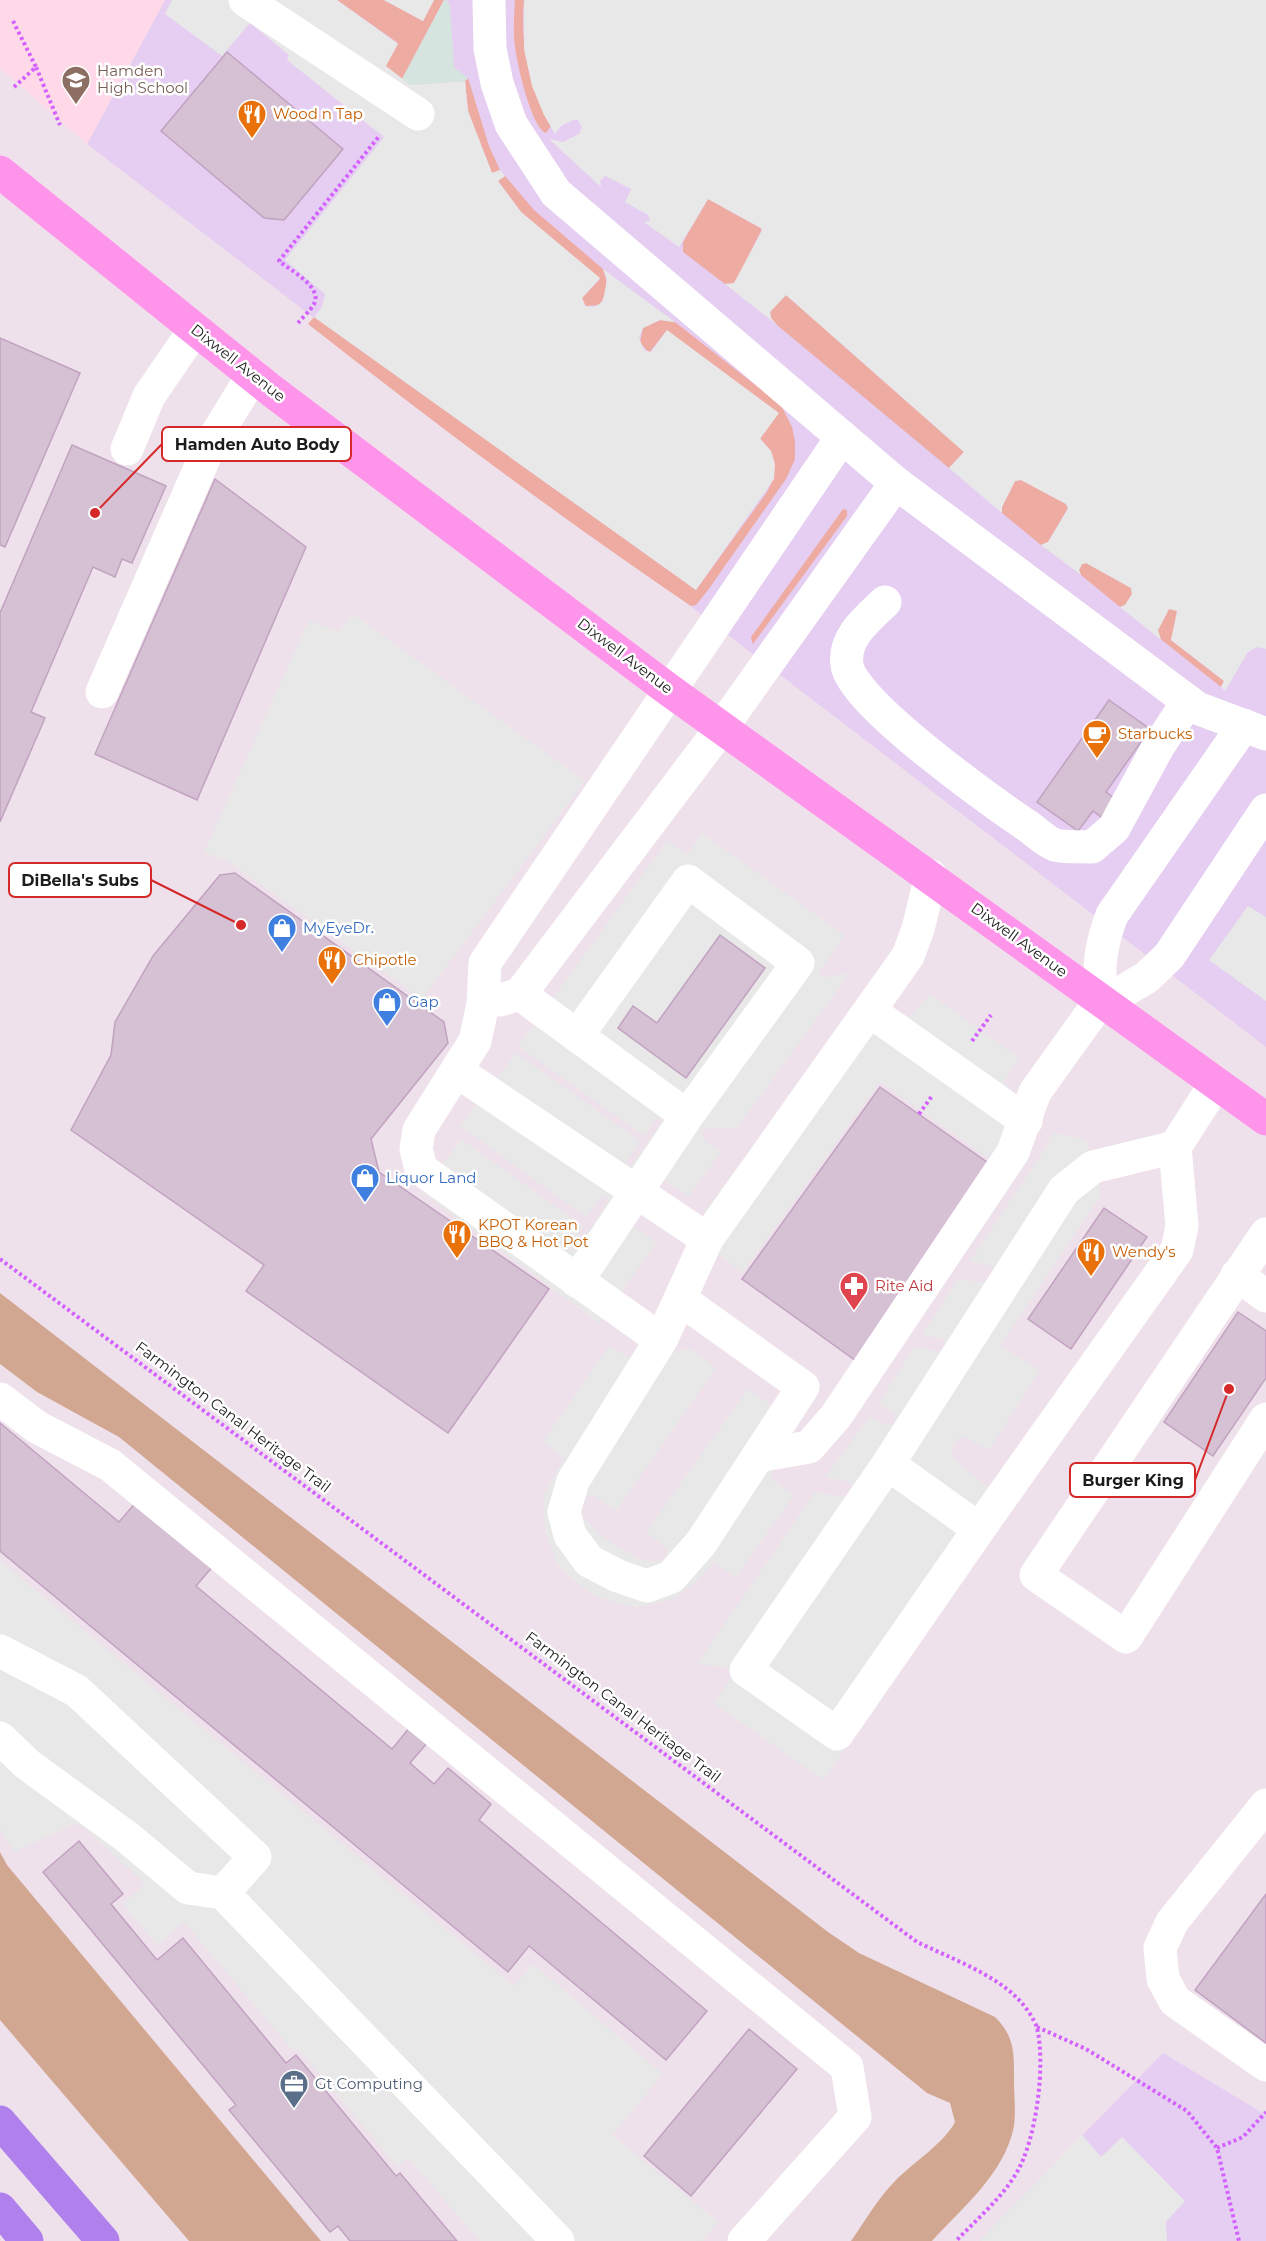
<svg xmlns="http://www.w3.org/2000/svg" width="1266" height="2241" viewBox="0 0 1266 2241" font-family="Montserrat,sans-serif">
<style>
.commercial{fill:#e5cef1}
.education{fill:#ffd9e8}
.grass{fill:#eeaba2}
.forest{fill:#d2a792}
.parking{fill:#e8e8e8}
.plaza{fill:#d5e4df}
.building{fill:#d6c1d4;stroke:#c1a2c0;stroke-width:1.5}
.lines{fill:none;stroke-linecap:round;stroke-linejoin:round}
.path{stroke:#d361ff;stroke-width:4;stroke-dasharray:3 3;stroke-linecap:butt}
.minor{stroke:#fff;stroke-width:33}
.major{stroke:#ff95eb;stroke-width:33}
.highway{stroke:#b081ed;stroke-width:33}
.labels{text-anchor:middle;stroke-width:5;stroke-linejoin:round;paint-order:stroke}
.education-label{font-size:15px;fill:#785e54;stroke:#fff;text-anchor:start}
.food-label{font-size:15px;fill:#c56008;stroke:#fff;text-anchor:start}
.street-label{font-size:15px;fill:#1c1c1c;stroke:#fff}
.shop-label{font-size:15px;fill:#366cbe;stroke:#fff;text-anchor:start}
.health-label{font-size:15px;fill:#be3a42;stroke:#fff;text-anchor:start}
.service-label{font-size:15px;fill:#4e5e75;stroke:#fff;text-anchor:start}
.leader{fill:none;stroke:#d62828;stroke-width:2}
.callout-dot{fill:#d62828;stroke:#fff;stroke-width:2}
.callout{fill:#fff;stroke:#d62828;stroke-width:2}
.callout-label{font-size:16px;text-anchor:middle;font-weight:bold;fill:#1c1c1c}
</style>
<rect width="100%" height="100%" fill="#efe1eb"/>
<!-- commercial -->
<g class="commercial">
<polygon points="165,0 1266,0 1266,1047 87,144"/>
<polygon points="1163,2053 1266,2115 1266,2241 979,2241"/>
</g>
<!-- education -->
<polygon class="education" points="0,0 165,0 87,144 0,68"/>
<!-- grass -->
<g class="grass">
<polygon points="337,0 384,0 423,21 434,0 444,0 402,79 385,66 398,43"/>
<path d="M515 0H524C520 44 529 87 551 126L546 133C531 127 517 63 515 47 513 31 514 16 515 0Z"/>
<polygon points="468,78 489,146 500,170 492,173 468,111 465,81"/>
<path d="M505 176 534 210 603 269C608 281 608 294 599 305L586 306 582 298 600 279 521 212 498 181Z"/>
<polygon points="708,199 762,229 734,284 725,284 683,252 683,242"/>
<polygon points="786,295 964,452 949,468 777,325 771,318 770,312"/>
<path d="M314 317 696 590 767 492C775 477 776 467 771 451L667 330 649 353 640 342 643 328 660 320 675 322 781 405 792 427 795 442V459L786 479 708 590 696 605 691 606C560 517 432 422 308 324Z"/>
<polygon points="1021,480 1066,504 1068,508 1048,542 1041,545 1002,513 1002,507 1015,481"/>
<polygon points="843,509 847,510 847,516 753,644 751,637"/>
<polygon points="1086,563 1131,588 1132,594 1125,605 1120,607 1081,575 1079,570 1082,564"/>
<polygon points="1169,609 1175,609 1178,613 1171,640 1224,681 1221,687 1158,637 1158,630"/>
</g>
<!-- forest -->
<g class="forest">
<path d="M0 1293 828 1932 859 1953 995 2017C1015 2037 1014 2053 1014 2080 1014 2095 1016 2112 1014 2126 1005 2173 963 2207 932 2241H851C865 2221 878 2198 896 2180 914 2162 944 2143 955 2122L950 2103 927 2093 119 1437 37 1392 0 1364Z"/>
<polygon points="0,1852 7,1865 321,2241 189,2241 0,2020"/>
</g>
<!-- parking -->
<g class="parking">
<polygon points="172,0 337,0 398,44 386,66 408,83 411,85 465,81 468,111 492,173 500,170 505,176 498,181 521,212 600,278 582,298 585,306 595,307 603,301 607,280 603,269 675,322 660,320 643,328 639,338 644,350 651,352 667,330 779,413 760,439 771,451 775,464 774,479 696,590 314,317 322,307 325,294 285,260 384,137 287,60 289,55 250,23 222,56 165,14"/>
<polygon points="384,0 434,0 423,21"/>
<polygon points="524,0 1266,0 1266,649 1257,647 1248,652 1225,691 1221,687 1224,681 1171,640 1177,611 1169,609 1158,630 1161,640 1120,607 1125,605 1132,594 1131,588 1086,563 1082,564 1079,570 1081,575 1041,545 1048,542 1068,509 1066,504 1021,480 1015,481 1002,507 1002,513 949,468 964,452 786,295 770,312 771,318 777,325 725,284 734,283 762,231 761,228 708,199 679,247 644,222 650,221 648,215 625,202 631,189 605,176 600,181 601,187 549,139 563,142 579,134 582,127 578,120 573,120 561,126 555,134 544,115 532,86 524,49"/>
<polygon points="353,614 585,781 422,999 229,862 204,852 309,620 339,632"/>
<polygon points="702,833 844,935 819,974 823,978 845,973 847,977 737,1128 704,1129 701,1134 705,1141 721,1152 689,1196 665,1181 662,1182 634,1220 634,1227 657,1242 599,1323 422,1192 461,1139 583,1226 570,1248 576,1251 609,1199 603,1196 586,1217 460,1126 516,1053 640,1141 626,1162 631,1166 662,1121 658,1117 644,1136 518,1046 667,841 687,855"/>
<polygon points="1248,906 1266,917 1266,1001 1209,960"/>
<polygon points="930,994 1019,1058 1003,1083 1010,1088 1004,1136 988,1158 880,1082 742,1273 719,1254 704,1212 866,995 910,1017"/>
<polygon points="1052,1133 1086,1139 1101,1195 1000,1346 1040,1370 989,1450 964,1437 957,1439 953,1447 952,1455 959,1463 1005,1502 970,1561 824,1780 714,1704 731,1677 731,1671 726,1667 697,1664 815,1492 840,1497 848,1494 852,1485 849,1482 825,1477 870,1416 885,1425 893,1425 895,1422 895,1412 878,1404 915,1346 937,1352 942,1350 945,1343 943,1339 922,1335 958,1279 986,1283 995,1271 992,1266 970,1261 1045,1149"/>
<polygon points="609,1346 634,1360 638,1356 691,1349 716,1368 616,1511 592,1494 587,1496 581,1508 583,1517 601,1536 640,1560 658,1562 666,1555 667,1548 646,1532 748,1389 770,1404 773,1480 794,1495 736,1577 713,1563 696,1582 676,1598 640,1607 624,1605 596,1596 579,1585 557,1564 545,1530 544,1494 564,1459 543,1441"/>
<polygon points="0,1561 514,1986 533,1964 663,2074 612,2135 718,2222 703,2241 480,2241 408,2158 398,2167 298,2049 292,2050 184,1922 157,1945 123,1904 145,1884 85,1828 74,1824 14,1852 0,1828"/>
<polygon points="1082,2135 1101,2157 1122,2137 1185,2201 1166,2222 1167,2241 979,2241"/>
</g>
<!-- plaza -->
<polygon class="plaza" points="444,0 448,1 450,7 454,67 468,78 465,81 411,85 402,79"/>
<!-- building -->
<g class="building">
<polygon points="227,52 343,149 284,220 264,218 161,131"/>
<polygon points="0,338 80,373 5,547 0,545"/>
<polygon points="72,445 166,486 132,563 122,559 115,577 93,567 31,712 45,718 0,822 0,613"/>
<polygon points="215,479 306,547 197,800 95,754"/>
<polygon points="1109,700 1150,729 1106,792 1114,798 1101,817 1093,811 1078,831 1037,802"/>
<polygon points="235,873 444,1022 448,1043 371,1139 379,1172 549,1289 448,1433 246,1291 264,1265 71,1130 111,1055 115,1022 153,956 220,875"/>
<polygon points="720,935 765,968 686,1078 618,1028 633,1006 657,1023"/>
<polygon points="880,1087 994,1167 856,1361 742,1279"/>
<polygon points="1104,1208 1147,1237 1071,1349 1028,1319"/>
<polygon points="1238,1312 1266,1331 1266,1378 1213,1456 1164,1422"/>
<polygon points="0,1423 119,1522 137,1501 214,1565 196,1586 392,1749 410,1727 428,1742 410,1763 434,1784 448,1768 491,1804 479,1820 707,2011 666,2060 529,1946 508,1972 0,1551"/>
<polygon points="79,1841 123,1894 111,1904 157,1960 183,1938 286,2063 296,2055 396,2176 400,2173 457,2241 350,2241 338,2226 330,2232 229,2110 236,2105 43,1872"/>
<polygon points="1266,1894 1266,2043 1195,1990"/>
<polygon points="749,2029 797,2069 691,2196 644,2156"/>
</g>
<g class="lines">
<!-- path -->
<g class="path">
<polyline points="13,21 36,67"/>
<polyline points="14,87 36,67 60,125"/>
<path d="M298 323C303 317 310 311 314 304 323 287 290 270 279 261L380 135"/>
<polyline points="972,1041 991,1015"/>
<polyline points="919,1114 932,1096"/>
<path d="M0 1259 917 1942C948 1957 994 1974 1017 1998 1024 2004 1035 2020 1037 2028 1046 2065 1036 2140 1017 2172 1002 2198 977 2219 956 2241"/>
<polyline points="1037,2027 1086,2049 1187,2111 1217,2148 1239,2241"/>
<polyline points="1217,2148 1243,2137 1266,2112"/>
</g>
<!-- minor -->
<g class="minor">
<polyline points="245,0 418,114"/>
<polyline points="489,0 490,49 497,83 511,124 556,193 896,483 1197,708 1266,734"/>
<polyline points="127,449 149,396 195,329"/>
<path d="M885 602C867 619 843 638 847 665 851 702 995 804 1029 827 1036 832 1046 842 1055 845 1066 848 1081 846 1092 847L1114 828 1158 747 1188 701"/>
<polyline points="102,692 210,445 253,375"/>
<polyline points="520,994 687,1116 798,963 688,881 577,1036"/>
<polyline points="500,1000 520,994 722,727 896,483"/>
<path d="M1101 1000C1098 967 1100 947 1112 915L1244 725"/>
<polyline points="870,1011 1026,1121"/>
<polyline points="458,1072 707,1239"/>
<polyline points="1266,1234 1036,1575 1126,1637 1266,1419"/>
<polyline points="1237,1275 1266,1296"/>
<polyline points="577,1281 687,1116"/>
<polyline points="680,1299 707,1239 908,956 918,929 931,876"/>
<polyline points="661,1340 680,1299 803,1387 701,1543 671,1577 647,1586 618,1576 589,1561 570,1535 564,1512 573,1481 661,1340 421,1169 416,1149 419,1130 475,1041 483,1004 485,963 842,437"/>
<polyline points="0,1399 37,1427 110,1465 847,2067 855,2117 744,2241"/>
<polyline points="758,1456 809,1447 836,1416 1013,1152 1035,1092 1101,1000 1122,992 1147,977 1169,956 1266,810"/>
<polyline points="888,1464 979,1529 1177,1250 1182,1226 1175,1147 1216,1083"/>
<polyline points="979,1529 837,1734 746,1670 888,1464 1064,1190 1093,1167 1175,1147"/>
<polyline points="0,1651 77,1691 255,1857 223,1893"/>
<polyline points="0,1738 27,1764 127,1837 188,1888 223,1893 558,2241"/>
<polyline points="1266,1805 1172,1922 1160,1948 1163,1979 1175,2001 1266,2065"/>
</g>
<!-- major -->
<polyline class="major" points="0,172 272,391 669,690 1266,1119"/>
<!-- highway -->
<g class="highway">
<polyline points="0,2122 103,2241"/>
<polyline points="0,2209 27,2241"/>
</g>
</g>
<!-- icons -->
<defs>
<g id="school-pin" transform="scale(1.5)"><path d="M0 17L-7.5 6A9.5 9.5 0 1 1 7.5 6Z" fill="#8d6e63" stroke="#fff"/><path d="M0-5L7-2L0 1L-7-2ZM-4 1L0 2.5L4 1V4Q0 6-4 4Z" fill="#fff"/></g>
<g id="restaurant-pin" transform="scale(1.5)"><path d="M0 17L-7.5 6A9.5 9.5 0 1 1 7.5 6Z" fill="#e8710a" stroke="#fff"/><path d="M-5-6h1v4h1v-4h1v4h1v-4h1v5L-1.5 .5V6h-2V.5L-5-1ZM5-6V6H3V1.5H1.5Q1.5-4 5-6Z" fill="#fff"/></g>
<g id="cafe-pin" transform="scale(1.5)"><path d="M0 17L-7.5 6A9.5 9.5 0 1 1 7.5 6Z" fill="#e8710a" stroke="#fff"/><path d="M-5.5-4.5H6V0H3Q3 3.5 0 3.5H-2.5Q-5.5 3.5-5.5 0ZM3-3.2v2h1.7v-2ZM-6 4.5H4V6H-6Z" fill="#fff"/></g>
<g id="shop-pin" transform="scale(1.5)"><path d="M0 17L-7.5 6A9.5 9.5 0 1 1 7.5 6Z" fill="#3f7fe0" stroke="#fff"/><path d="M-5-2.5h2.3a2.7 3.5 0 0 1 5.4 0H5L5.5 6h-11ZM-1.5-2.5h3a1.5 2.3 0 0 0-3 0Z" fill="#fff"/></g>
<g id="pharmacy-pin" transform="scale(1.5)"><path d="M0 17L-7.5 6A9.5 9.5 0 1 1 7.5 6Z" fill="#e0444e" stroke="#fff"/><path d="M-2-6h4v4h4v4h-4v4h-4v-4h-4v-4h4Z" fill="#fff"/></g>
<g id="office-pin" transform="scale(1.5)"><path d="M0 17L-7.5 6A9.5 9.5 0 1 1 7.5 6Z" fill="#5c6f8a" stroke="#fff"/><path d="M-6-3h4V-5.5h4V-3h4V5H-6ZM-1-4.5V-3h2v-1.5ZM-6 0V1H6V0Z" fill="#fff"/></g>
</defs>
<g fill-rule="evenodd">
<use href="#school-pin" x="76" y="80"/>
<use href="#restaurant-pin" x="252" y="114"/>
<use href="#cafe-pin" x="1097" y="734"/>
<use href="#shop-pin" x="282" y="928"/>
<use href="#restaurant-pin" x="332" y="960"/>
<use href="#shop-pin" x="387" y="1002"/>
<use href="#shop-pin" x="365" y="1178"/>
<use href="#restaurant-pin" x="457" y="1234"/>
<use href="#restaurant-pin" x="1091" y="1252"/>
<use href="#pharmacy-pin" x="854" y="1286"/>
<use href="#office-pin" x="294" y="2084"/>
</g>
<g class="labels">
<!-- education labels -->
<g class="education-label">
<text x="97" y="76">Hamden<tspan x="97" dy="17">High School</tspan></text>
</g>
<!-- food labels -->
<g class="food-label">
<text x="273" y="119">Wood n Tap</text>
<text x="1118" y="739">Starbucks</text>
<text x="353" y="965">Chipotle</text>
<text x="478" y="1230">KPOT Korean<tspan x="478" dy="17">BBQ &amp; Hot Pot</tspan></text>
<text x="1112" y="1257">Wendy's</text>
</g>
<!-- street labels -->
<g class="street-label">
<text transform="translate(238 363) rotate(38)" y="5">Dixwell Avenue</text>
<text transform="translate(625 656) rotate(37)" y="5">Dixwell Avenue</text>
<text transform="translate(1019 940) rotate(36)" y="5">Dixwell Avenue</text>
<text transform="translate(233 1417) rotate(37)" y="5">Farmington Canal Heritage Trail</text>
<text transform="translate(623 1707) rotate(37)" y="5">Farmington Canal Heritage Trail</text>
</g>
<!-- shop labels -->
<g class="shop-label">
<text x="303" y="933">MyEyeDr.</text>
<text x="408" y="1007">Gap</text>
<text x="386" y="1183">Liquor Land</text>
</g>
<!-- health labels -->
<g class="health-label">
<text x="875" y="1291">Rite Aid</text>
</g>
<!-- service labels -->
<g class="service-label">
<text x="315" y="2089">Gt Computing</text>
</g>
</g>
<!-- callouts -->
<path class="leader" d="M95 513L162 444M241 925L151 880M1229 1389L1195 1480"/>
<g class="callout-dot">
<circle cx="95" cy="513" r="6"/>
<circle cx="241" cy="925" r="6"/>
<circle cx="1229" cy="1389" r="6"/>
</g>
<g class="callout">
<rect x="162" y="427" width="189" height="34" rx="6"/>
<rect x="9" y="863" width="142" height="34" rx="6"/>
<rect x="1070" y="1463" width="125" height="34" rx="6"/>
</g>
<g class="callout-label">
<text x="257" y="450">Hamden Auto Body</text>
<text x="80" y="886">DiBella's Subs</text>
<text x="1133" y="1486">Burger King</text>
</g>
</svg>
